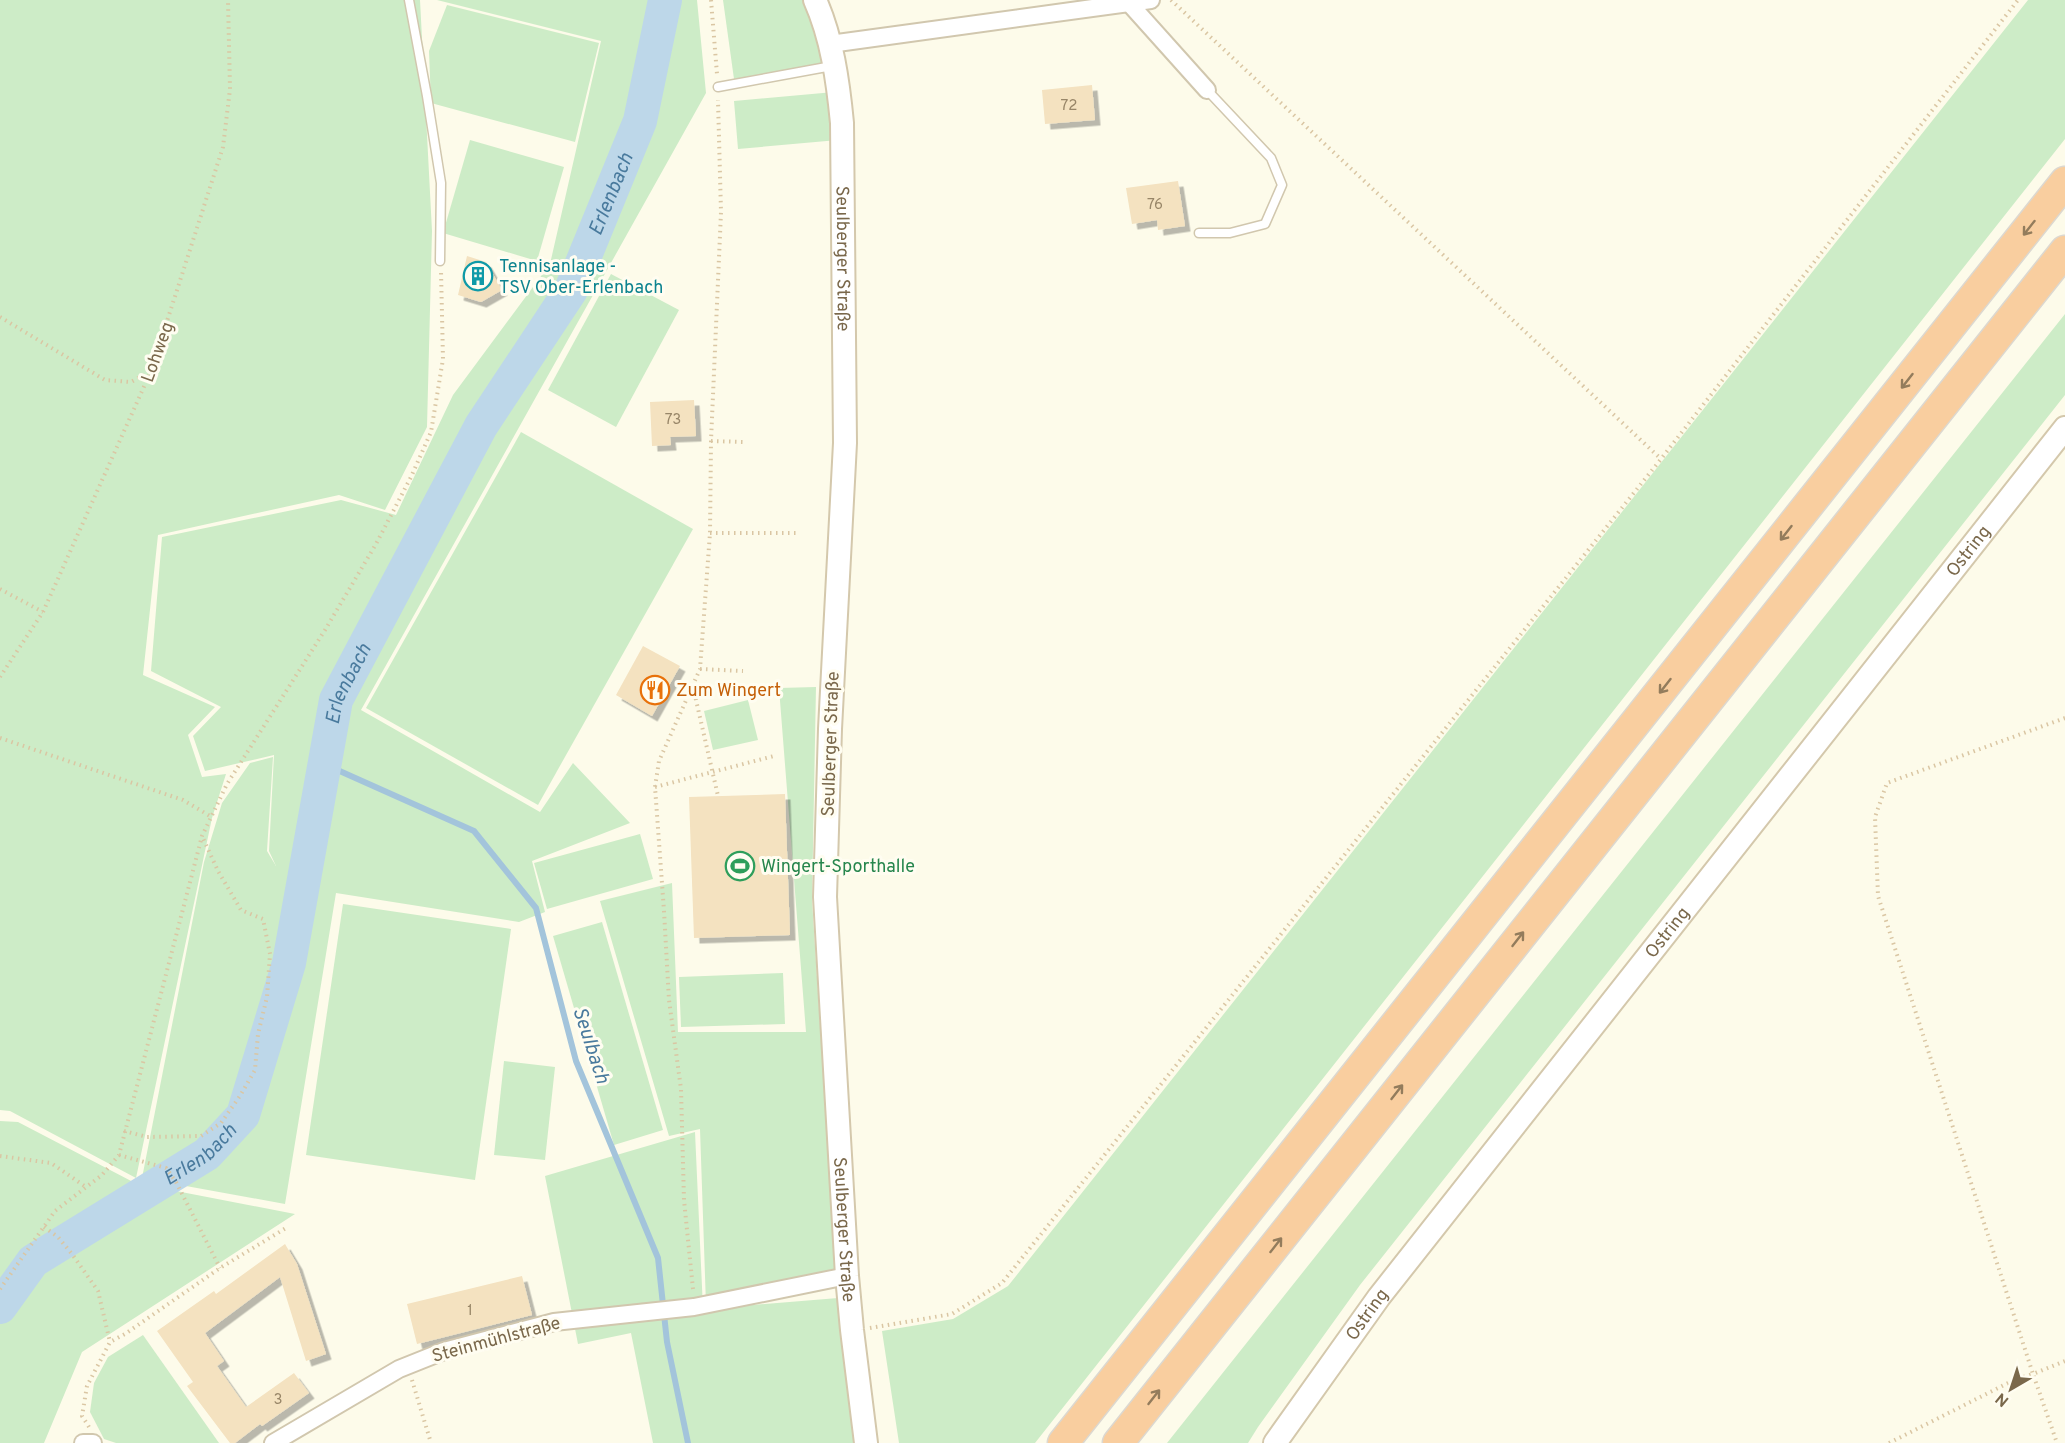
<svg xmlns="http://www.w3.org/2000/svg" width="2065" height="1443" viewBox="0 0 2065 1443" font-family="Overpass,sans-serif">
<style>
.green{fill:#cdecc7}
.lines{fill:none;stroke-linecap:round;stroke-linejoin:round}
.stream{stroke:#a3c4db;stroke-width:6}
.river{stroke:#bdd7e9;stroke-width:34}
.building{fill:#f4e2c0;filter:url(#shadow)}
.lane-casing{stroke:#d1c7ae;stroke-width:11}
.street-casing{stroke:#d1c7ae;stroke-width:20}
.secondary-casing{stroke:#d4c8ac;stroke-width:26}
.highway-casing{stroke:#dcd8d0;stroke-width:33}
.path{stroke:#dac6a3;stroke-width:4;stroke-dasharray:1.5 4.5;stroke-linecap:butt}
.lane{stroke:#fff;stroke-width:8}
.street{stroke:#fff;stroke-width:16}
.secondary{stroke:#fff;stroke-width:22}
.highway{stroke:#f9ce9f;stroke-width:30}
.oneway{stroke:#937c5c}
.labels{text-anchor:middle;stroke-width:6;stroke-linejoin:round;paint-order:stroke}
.number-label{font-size:15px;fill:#988668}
.street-label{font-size:18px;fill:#7a684b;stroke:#fffdf1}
.culture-label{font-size:18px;fill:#0d838f;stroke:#fffdf1;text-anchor:start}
.food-label{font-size:18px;fill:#c56008;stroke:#fffdf1;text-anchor:start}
.leisure-label{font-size:18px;fill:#27864d;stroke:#fffdf1;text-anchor:start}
.water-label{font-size:20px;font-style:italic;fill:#497a9d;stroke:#fffdf1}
</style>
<defs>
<filter id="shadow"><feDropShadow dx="5.5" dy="5.5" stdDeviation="0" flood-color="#0004"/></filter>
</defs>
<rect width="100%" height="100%" fill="#fdfbea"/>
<!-- green -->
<g class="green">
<polygon points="0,0 420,0 432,231 427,427 385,510 339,495 158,535 143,675 215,707 188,735 202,777 226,774 212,818 136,1178 10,1111 0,1110"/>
<polygon points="437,0 697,0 706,93 361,710 540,812 573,763 630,823 532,861 545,912 519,922 336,893 285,1204 142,1178 204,862 222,803 250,763 273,757 267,851 276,866 269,851 274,755 205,771 193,736 221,707 151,671 162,537 341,500 396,515 453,395 550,264 601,41"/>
<polygon points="723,0 826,0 843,60 734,79"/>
<polygon points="2028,0 2065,0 2065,139 1035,1443 899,1443 882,1331 953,1319 1008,1286"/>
<polygon points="447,5 599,43 575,142 431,103 429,51"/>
<polygon points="834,92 838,140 738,149 734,101"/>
<polygon points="470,140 564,167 537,261 443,233"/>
<polygon points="611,274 679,310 616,427 548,390"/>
<polygon points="2065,314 2065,395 1360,1285 1258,1427 1248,1443 1167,1443"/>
<polygon points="521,432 693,529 538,805 366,708"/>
<polygon points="816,687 812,900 836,1274 706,1305 700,1129 669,1136 600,901 672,883 678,1032 806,1032 779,688"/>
<polygon points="748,700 758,740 713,750 704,711"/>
<polygon points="640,834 653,879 547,909 534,863"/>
<polygon points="343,904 511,929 475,1180 306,1155"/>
<polygon points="602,922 663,1130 614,1145 553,936"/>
<polygon points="783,973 785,1024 681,1027 679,977"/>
<polygon points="504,1061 555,1067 545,1160 494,1155"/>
<polygon points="0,1121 18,1122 135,1183 295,1214 82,1352 44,1443 0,1443"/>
<polygon points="695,1132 703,1309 838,1298 858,1443 653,1443 631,1333 578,1344 545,1176"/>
<polygon points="143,1335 219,1443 116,1443 104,1439 90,1412 94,1383 108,1357"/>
</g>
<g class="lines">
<!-- stream -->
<polyline class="stream" points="324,764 474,831 536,908 576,1061 658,1258 667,1342 688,1443"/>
<!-- river -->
<path class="river" id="s1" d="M0 1307 33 1261 207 1154 243 1115 289 963 336 700 481 426 571 290 640 121 665 0"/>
</g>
<!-- building -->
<g class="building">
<polygon points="1092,85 1095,120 1045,124 1042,90"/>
<polygon points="1178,181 1185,226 1158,230 1157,220 1132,224 1126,188"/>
<polygon points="467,256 486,262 502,290 481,302 458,295"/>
<polygon points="694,400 696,436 670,437 671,445 652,446 650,402"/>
<polygon points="643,646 680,666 652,716 616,695"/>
<polygon points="785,794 790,935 694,938 689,797"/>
<polygon points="285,1244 297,1264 326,1354 306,1361 280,1277 205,1333 224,1361 217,1366 246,1407 294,1373 309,1393 262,1426 260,1424 235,1443 230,1443 187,1386 193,1382 157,1331 214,1291 216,1294"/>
<polygon points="522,1276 532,1315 417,1344 407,1304"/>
</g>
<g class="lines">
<!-- lane casing -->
<g class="lane-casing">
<g id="lane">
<polyline points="409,0 427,96 441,183 440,261"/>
<polyline points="718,87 832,66"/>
<polyline points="1199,233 1230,233 1265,224 1282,185 1271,158 1207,90"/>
</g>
</g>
<!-- street casing -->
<g class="street-casing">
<g id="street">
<polyline points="1129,3 1207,90"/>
<polyline points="830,44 1151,0"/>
<polyline points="83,1443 93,1443"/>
<polyline points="273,1443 399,1369 444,1351 554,1322 694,1307 847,1276"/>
</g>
</g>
<!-- secondary casing -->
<g class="secondary-casing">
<g id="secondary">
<path id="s2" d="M815 0C832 38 838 81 842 123L845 443 830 729 825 897 847 1276 852 1330 866 1443"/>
<path id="s3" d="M1275 1443 1379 1297 2065 428"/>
</g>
</g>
<!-- highway casing -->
<g class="highway-casing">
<g id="highway">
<polyline points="1063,1443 2065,182"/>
<polyline points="1118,1443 2065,251"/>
</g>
</g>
<!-- path -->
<g class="path">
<polyline points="711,0 717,74"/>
<polyline points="1171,0 1661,459"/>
<polyline points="0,317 105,380 131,382 150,372"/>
<polyline points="711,441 743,442"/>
<polyline points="710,533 796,533"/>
<polyline points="0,589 43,612"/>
<polyline points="700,669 743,671"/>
<polyline points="0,677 43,612 151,371 223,147 230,89 228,0"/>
<polyline points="693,687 718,796"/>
<polyline points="2065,718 1887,783 1875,817 1878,896 2033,1374 2065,1361"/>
<polyline points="0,738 183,800 210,816"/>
<polyline points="655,787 774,756"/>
<polyline points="124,1131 147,1137 201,1136 221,1123 240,1096 255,1070 258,1034 267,997 270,954 263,919 241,910 218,871 202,836"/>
<polyline points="119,1155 166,1168 176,1182 220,1268"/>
<polyline points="0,1156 51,1163 86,1187"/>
<polyline points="44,1227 58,1237 72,1254 98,1291 110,1342"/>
<polyline points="0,1289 55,1211 102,1175 119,1155 202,836 227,784 325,630 376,544 411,477 431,432 443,359 441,271"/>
<polyline points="693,1289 684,1200 681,1089 669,1000 664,911 655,787 659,761 700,669 710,533 711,441 721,212 718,100"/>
<polyline points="870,1328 952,1314 1002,1283 1661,459 2018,0"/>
<polyline points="412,1380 431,1443"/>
<polyline points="89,1427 82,1416 87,1386 110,1342 125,1334 220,1268 286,1228"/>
<polyline points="1889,1443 2014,1380 2033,1374 2057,1443"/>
</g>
<!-- lane -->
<use href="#lane" class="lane"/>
<!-- street -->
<use href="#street" class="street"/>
<!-- secondary -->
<use href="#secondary" class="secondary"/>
<!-- highway -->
<use href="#highway" class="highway"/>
</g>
<!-- one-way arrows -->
<defs><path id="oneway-shaft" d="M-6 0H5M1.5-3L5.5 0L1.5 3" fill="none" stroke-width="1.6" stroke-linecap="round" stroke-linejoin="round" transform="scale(1.5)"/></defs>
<g class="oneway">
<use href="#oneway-shaft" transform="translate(2029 228) rotate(128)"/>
<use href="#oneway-shaft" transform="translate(1907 381) rotate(128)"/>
<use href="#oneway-shaft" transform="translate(1786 533) rotate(128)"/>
<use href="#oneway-shaft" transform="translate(1665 686) rotate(128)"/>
<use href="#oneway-shaft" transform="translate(1518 939) rotate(-52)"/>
<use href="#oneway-shaft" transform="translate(1397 1092) rotate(-52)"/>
<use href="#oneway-shaft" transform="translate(1276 1245) rotate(-52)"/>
<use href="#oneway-shaft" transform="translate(1154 1397) rotate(-52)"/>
</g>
<!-- icons -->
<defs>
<g id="building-ring" transform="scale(1.5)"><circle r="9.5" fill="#fffdf1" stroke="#0f9aa8" stroke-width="1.5"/><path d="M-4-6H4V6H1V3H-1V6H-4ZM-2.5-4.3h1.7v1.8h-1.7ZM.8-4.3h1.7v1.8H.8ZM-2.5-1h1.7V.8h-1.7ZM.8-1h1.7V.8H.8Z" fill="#0f9aa8"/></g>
<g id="restaurant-ring" transform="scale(1.5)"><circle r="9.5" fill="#fffdf1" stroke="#e8710a" stroke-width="1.5"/><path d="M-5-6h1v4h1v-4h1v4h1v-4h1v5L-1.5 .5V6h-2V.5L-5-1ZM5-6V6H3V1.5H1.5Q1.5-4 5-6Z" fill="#e8710a"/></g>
<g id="stadium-ring" transform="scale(1.5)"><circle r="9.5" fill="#fffdf1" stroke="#2e9e5b" stroke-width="1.5"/><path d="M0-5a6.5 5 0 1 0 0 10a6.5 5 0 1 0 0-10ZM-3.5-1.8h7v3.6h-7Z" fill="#2e9e5b"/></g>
</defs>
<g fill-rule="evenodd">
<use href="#building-ring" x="478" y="276"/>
<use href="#restaurant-ring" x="655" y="690"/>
<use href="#stadium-ring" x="740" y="866"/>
</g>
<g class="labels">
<!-- number labels -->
<g class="number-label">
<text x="1069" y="110">72</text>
<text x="1155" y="209">76</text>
<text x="673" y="424">73</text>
<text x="470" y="1315">1</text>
<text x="278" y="1404">3</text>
</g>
<!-- street labels -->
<g class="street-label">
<text dy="6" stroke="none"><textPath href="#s2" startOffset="262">Seulberger Straße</textPath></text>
<text transform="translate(157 352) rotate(-70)" y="6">Lohweg</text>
<text dy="6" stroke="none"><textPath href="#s3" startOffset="1130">Ostring</textPath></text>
<text transform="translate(830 744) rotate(-88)" y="6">Seulberger Straße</text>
<text dy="6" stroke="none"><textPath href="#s3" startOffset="644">Ostring</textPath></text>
<text dy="6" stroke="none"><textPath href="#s2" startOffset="1234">Seulberger Straße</textPath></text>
<text dy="6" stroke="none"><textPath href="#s3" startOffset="158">Ostring</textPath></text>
<text transform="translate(496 1339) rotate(-15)" y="6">Steinmühlstraße</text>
</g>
<!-- culture labels -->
<g class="culture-label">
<text x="499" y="272">Tennisanlage -<tspan x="499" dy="21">TSV Ober-Erlenbach</tspan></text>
</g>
<!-- food labels -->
<g class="food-label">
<text x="676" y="696">Zum Wingert</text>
</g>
<!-- leisure labels -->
<g class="leisure-label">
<text x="761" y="872">Wingert-Sporthalle</text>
</g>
<!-- water labels -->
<g class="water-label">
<text dy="7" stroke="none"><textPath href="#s1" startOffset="1317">Erlenbach</textPath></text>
<text dy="7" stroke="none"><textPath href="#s1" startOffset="759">Erlenbach</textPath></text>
<text transform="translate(592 1045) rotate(72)" y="7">Seulbach</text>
<text dy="7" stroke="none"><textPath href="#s1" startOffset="255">Erlenbach</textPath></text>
</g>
</g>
<!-- north arrow -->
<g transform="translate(2011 1389) rotate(219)" stroke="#fffdf1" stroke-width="4.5" paint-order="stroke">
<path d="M0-4.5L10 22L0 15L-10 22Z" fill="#7a684b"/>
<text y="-9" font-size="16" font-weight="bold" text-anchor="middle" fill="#7a684b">N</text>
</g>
</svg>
